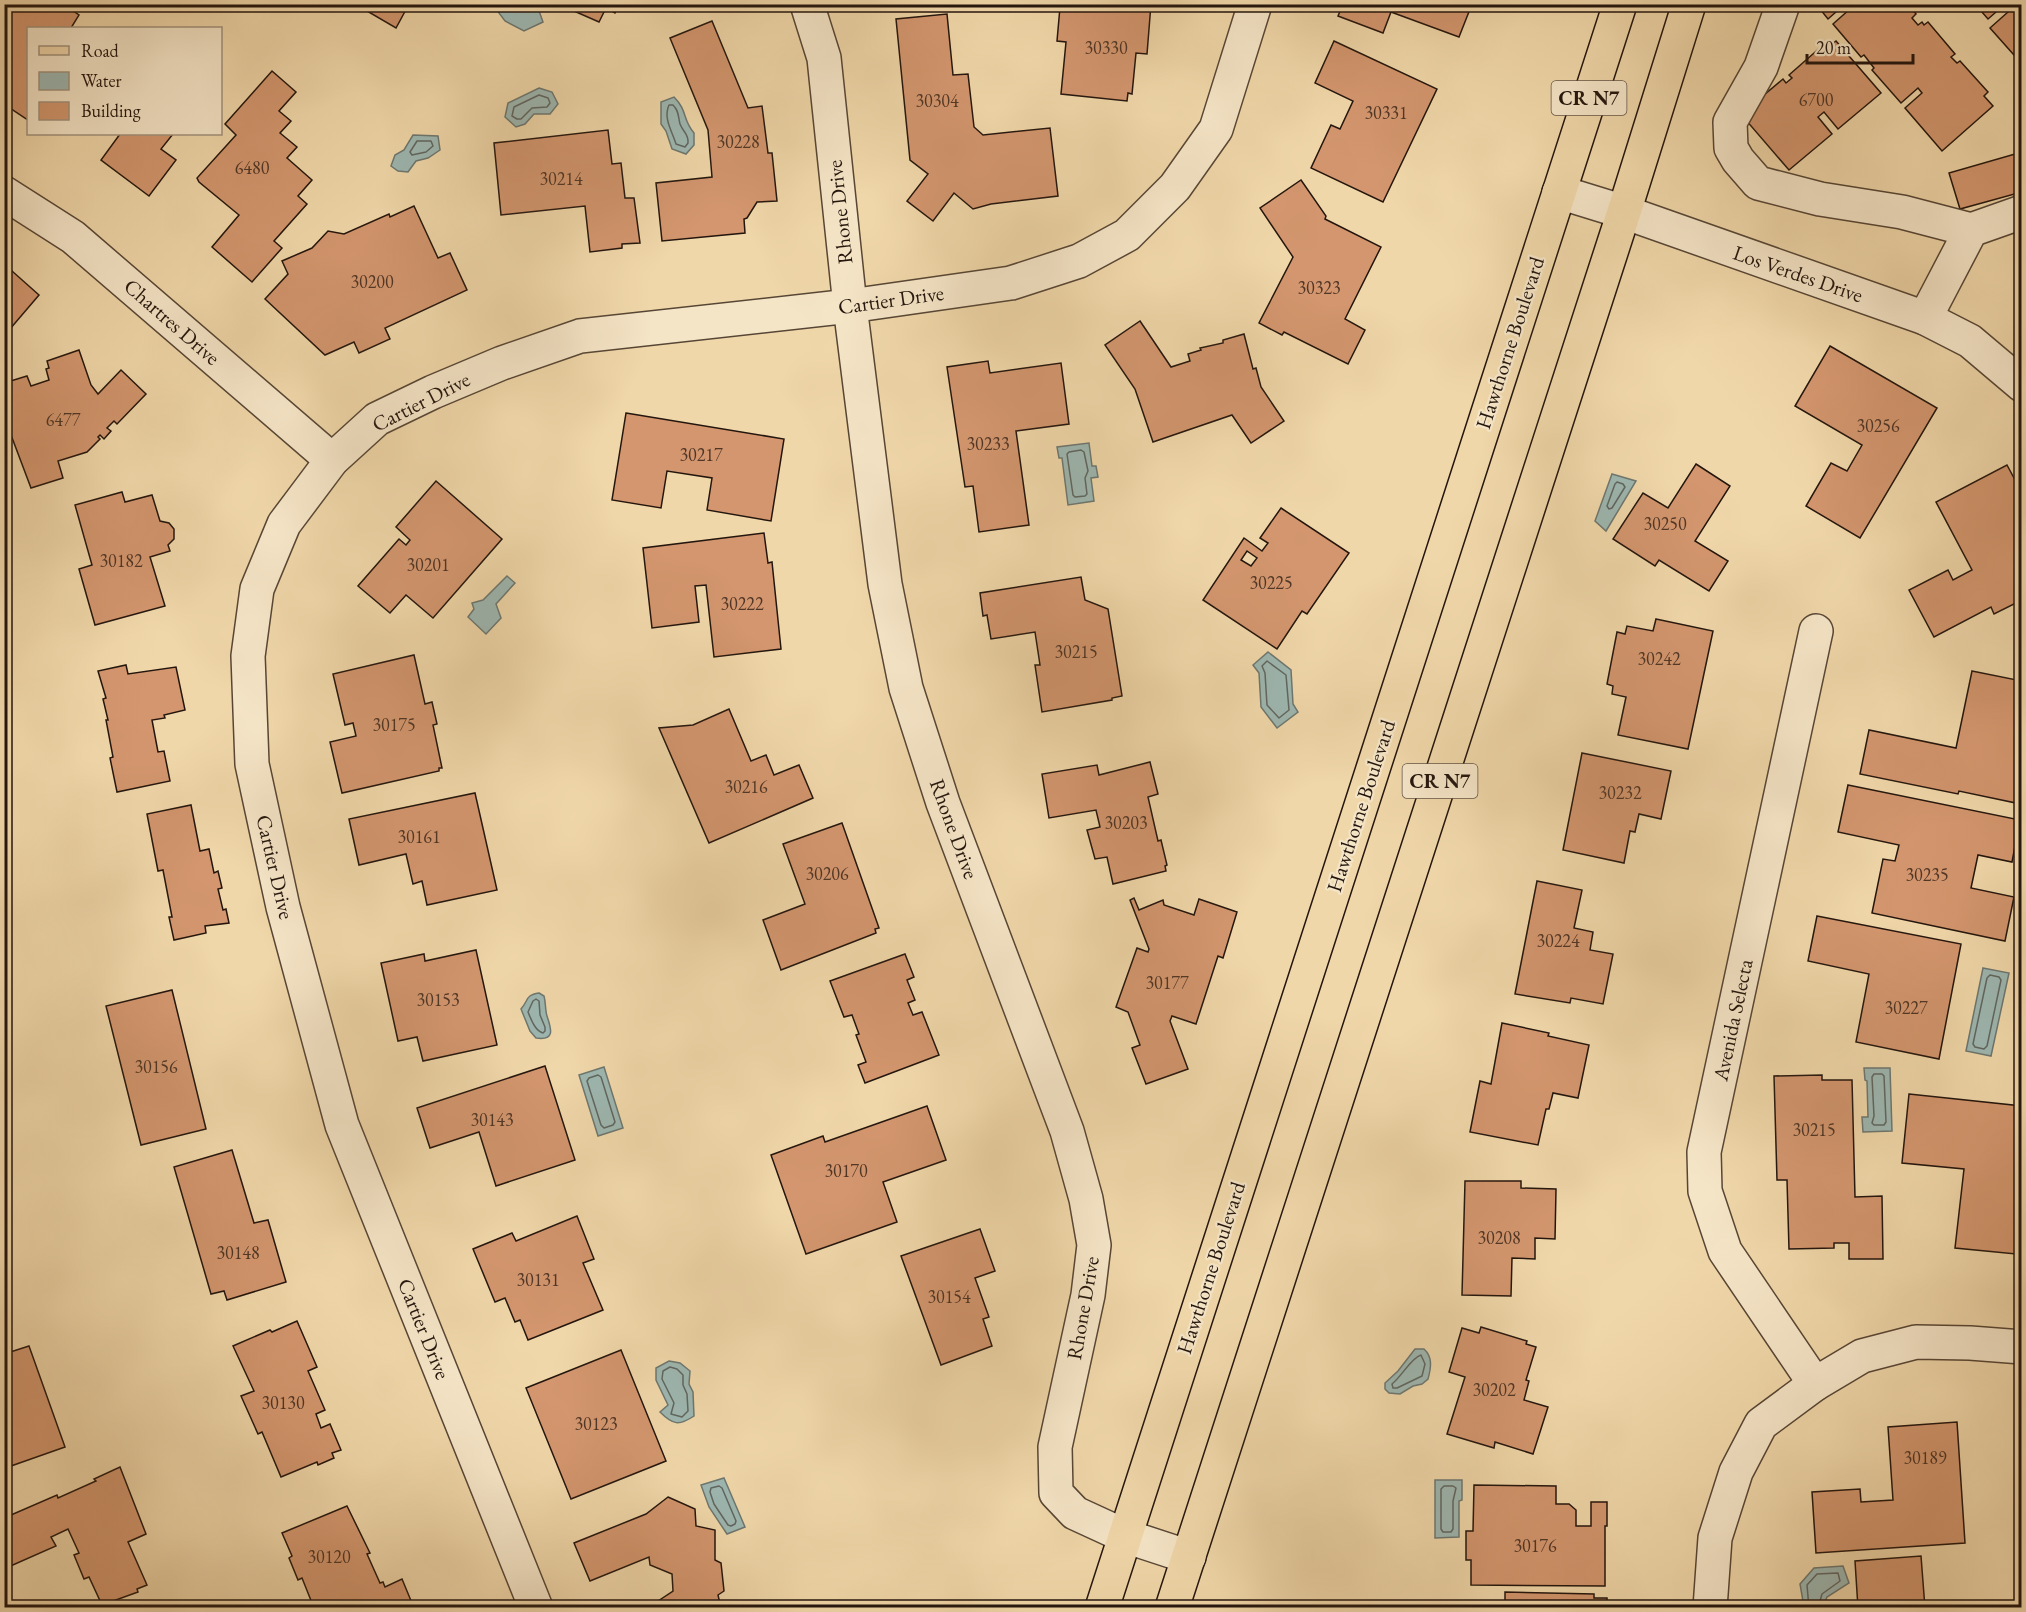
<svg xmlns="http://www.w3.org/2000/svg" width="2026" height="1612" viewBox="0 0 2026 1612" font-family="'EB Garamond',serif">
<style>
.water{fill:#9db7b1;stroke:#6d7770;stroke-width:1.5}
.lines{fill:none;stroke-linecap:round;stroke-linejoin:round}
.shore{stroke:#606660;stroke-width:1.5}
.building{fill:#d3966e;stroke:#24160e;stroke-width:1.5;fill-rule:evenodd}
.minor-casing{stroke:#574635;stroke-width:36}
.major-casing{stroke:#24160e;stroke-width:36}
.minor{stroke:#f5e5c7;stroke-width:33}
.major{stroke:#f0d7a9;stroke-width:33}
.labels{text-anchor:middle;stroke-width:4.5;stroke-linejoin:round;paint-order:stroke}
.number-label{font-size:18px;fill:#503626}
.shield{fill:#f5e5c7;stroke:#635446;stroke-width:1.5}
.shield-label{font-size:20px;font-weight:bold;fill:#24160e}
.street-label{font-size:21px;fill:#24160e;stroke:#f5e5c7}
</style>
<rect width="100%" height="100%" fill="#f0d7a9"/>
<filter id="stains"><feTurbulence type="fractalNoise" baseFrequency=".00333" numOctaves="4"/><feColorMatrix values="0 0 0 0 .2 0 0 0 0 .09 0 0 0 0 .02 0 0 0 .5 -.17"/></filter>
<radialGradient id="worn" r=".72"><stop offset=".6" stop-color="#630" stop-opacity="0"/><stop offset="1" stop-color="#630" stop-opacity=".3"/></radialGradient>
<!-- water -->
<g class="water">
<polygon points="493,5 537,5 543,22 524,31 505,21"/>
<polygon points="539,88 552,92 558,104 550,114 534,114 525,124 516,127 505,117 508,103"/>
<path d="M674 97C688 111 682 119 694 133V145L686 154 672 149 666 131 661 124V102Z"/>
<polygon points="413,135 438,136 440,150 428,158 416,161 408,172 398,171 391,166 395,155 404,150"/>
<polygon points="1089,443 1092,466 1096,466 1098,477 1091,478 1094,501 1068,505 1062,458 1059,458 1057,447"/>
<polygon points="1612,474 1636,481 1606,531 1595,521"/>
<polygon points="507,576 515,583 496,604 501,618 486,634 468,617 474,609 472,603 483,600"/>
<polygon points="1268,652 1291,670 1293,704 1298,712 1277,728 1261,707 1259,673 1253,665"/>
<polygon points="1983,968 2009,973 1991,1056 1966,1051"/>
<path d="M539 993 544 996C546 1003 545 1010 547 1016 551 1028 556 1041 536 1038L530 1031 521 1009C529 1000 525 995 539 993Z"/>
<polygon points="604,1067 623,1128 598,1136 579,1075"/>
<polygon points="1864,1068 1890,1068 1892,1131 1863,1132 1862,1117 1868,1117 1867,1081 1865,1080"/>
<path d="M1415 1349H1424C1433 1357 1431 1368 1428 1379L1422 1384 1413 1386 1400 1394 1389 1393 1385 1389V1383L1398 1371Z"/>
<path d="M669 1361 680 1363 690 1371 689 1384 693 1392 694 1416C679 1426 673 1425 660 1412L668 1405 656 1380V1368Z"/>
<polygon points="724,1478 745,1527 727,1534 709,1507 701,1485"/>
<polygon points="1435,1480 1462,1480 1462,1500 1459,1501 1459,1537 1435,1538"/>
<polygon points="1843,1566 1849,1583 1827,1597 1823,1607 1804,1607 1800,1584 1814,1568"/>
</g>
<g class="lines">
<!-- shore -->
<g class="shore">
<polygon points="539,95 548,98 550,103 547,107 532,108 521,119 517,119 512,116 514,107"/>
<path d="M669 105H673C679 111 678 116 680 124 683 132 689 134 688 143L685 147 676 144C672 131 663 118 669 105Z"/>
<polygon points="417,141 431,141 433,146 426,152 412,155 410,152"/>
<polygon points="1081,450 1084,452 1088,471 1085,478 1087,494 1085,496 1075,497 1073,495 1067,454 1069,452"/>
<polygon points="1617,482 1623,484 1625,487 1612,508 1609,509 1607,506 1615,484"/>
<polygon points="1267,661 1286,675 1289,710 1279,718 1267,705 1265,673 1262,666"/>
<polygon points="1990,975 1999,977 2001,980 1987,1046 1984,1049 1975,1047 1973,1044 1987,978"/>
<path d="M536 999 539 1001 540 1015 545 1027V1031L543 1033C535 1031 531 1019 528 1012L533 1001Z"/>
<polygon points="1874,1074 1882,1074 1884,1076 1886,1122 1884,1125 1874,1125 1872,1123 1874,1116 1872,1077"/>
<polygon points="598,1075 601,1077 615,1122 613,1125 604,1128 601,1125 587,1081 589,1078"/>
<path d="M1421 1355 1425 1364 1422 1376 1397 1388H1393L1392 1384C1402 1376 1411 1358 1421 1355Z"/>
<polygon points="670,1367 677,1369 683,1375 683,1385 687,1394 688,1411 682,1417 671,1414 674,1403 662,1379 663,1371"/>
<polygon points="719,1486 722,1488 736,1521 735,1524 731,1526 728,1525 714,1504 710,1492 711,1488"/>
<polygon points="1444,1486 1453,1486 1456,1488 1453,1501 1453,1529 1451,1532 1443,1532 1441,1529 1441,1489"/>
<polyline points="1809,1608 1807,1585 1817,1574 1838,1573 1840,1581 1822,1594 1818,1608"/>
</g>
</g>
<!-- building -->
<g class="building">
<polygon points="4,4 63,4 79,15 71,28 28,28 28,120 4,104"/>
<polygon points="355,4 409,4 396,28"/>
<polygon points="558,4 619,4 615,13 606,8 599,22"/>
<polygon points="1070,4 1151,4 1147,54 1136,53 1132,94 1128,93 1127,101 1061,94 1066,42 1057,41 1060,7 1069,8"/>
<polygon points="1343,4 1472,4 1459,37 1391,12 1383,33 1338,16"/>
<polygon points="1816,4 1845,4 1828,19"/>
<polygon points="1847,4 1913,4 1916,9 1914,11 1916,14 1912,18 1918,25 1922,22 1924,25 1928,22 1955,54 1951,57 1957,63 1960,61 1988,92 1984,96 1993,106 1942,151 1905,108 1922,93 1918,88 1901,103 1872,70 1874,68 1864,55 1861,57 1833,24 1851,8"/>
<polygon points="1975,4 2022,4 2022,64 1990,28 2008,12 2003,6 1988,19"/>
<polygon points="947,14 953,75 968,74 974,127 983,135 1050,128 1058,196 991,204 973,209 954,193 933,221 907,201 928,174 910,160 896,19"/>
<polygon points="712,21 748,108 762,106 768,153 772,153 777,201 757,202 747,218 744,219 745,233 662,241 656,183 712,177 708,130 670,38"/>
<polygon points="1334,41 1437,89 1383,202 1311,168 1331,125 1340,129 1353,101 1315,83"/>
<polygon points="1836,41 1881,93 1838,129 1824,112 1818,117 1832,134 1789,170 1745,119 1751,106 1783,79 1786,83 1792,78 1789,75 1822,46 1825,50"/>
<polygon points="272,71 296,92 279,111 291,121 280,133 297,147 287,158 312,180 298,196 307,204 274,241 282,248 252,282 212,247 239,215 199,182 197,178 236,135 225,124"/>
<polygon points="608,130 612,164 621,163 625,198 634,198 640,243 622,244 622,248 590,252 585,206 501,215 494,143"/>
<polygon points="120,134 173,134 161,149 176,160 149,196 101,160"/>
<polygon points="2022,152 2022,192 1960,209 1949,173"/>
<polygon points="1301,180 1326,216 1325,219 1381,247 1345,319 1365,330 1348,364 1284,332 1282,335 1259,323 1293,257 1260,208"/>
<polygon points="414,206 438,258 450,253 467,290 385,328 390,339 359,353 354,342 325,355 265,299 288,274 282,261 312,248 328,231 344,234 389,214 390,217"/>
<polygon points="12,271 39,295 4,336 4,280"/>
<polygon points="1140,321 1171,367 1190,361 1188,354 1201,350 1200,348 1223,343 1223,340 1244,334 1253,369 1256,368 1261,387 1284,421 1251,443 1232,415 1153,442 1135,389 1105,345"/>
<polygon points="1830,346 1937,408 1860,538 1806,506 1831,463 1847,471 1862,445 1795,406"/>
<polygon points="79,350 91,385 98,394 121,370 146,394 117,424 114,421 107,428 111,431 104,439 100,435 98,437 100,439 87,452 58,461 63,478 31,488 5,419 7,418 4,412 4,383 27,376 31,386 49,380 46,369 49,368 47,361"/>
<polygon points="988,361 990,373 1061,363 1069,424 1016,431 1029,525 979,532 973,486 965,487 947,367"/>
<polygon points="626,413 784,439 771,521 707,510 712,478 667,471 661,508 612,500"/>
<polygon points="1696,464 1730,486 1695,541 1728,561 1709,591 1659,560 1655,566 1613,539 1643,493 1668,508"/>
<polygon points="2007,465 2022,493 2022,600 1994,614 1991,607 1934,637 1909,590 1948,570 1953,580 1972,570 1936,502"/>
<polygon points="436,481 502,539 433,618 406,595 390,613 358,586 399,539 406,545 410,540 396,527"/>
<polygon points="122,492 125,502 152,495 160,521 169,523 174,529 174,539 168,545 170,551 150,557 165,606 95,625 79,569 92,565 75,505"/>
<path d="M1281 508 1349 553 1307 614 1302 611 1277 649 1203 600 1244 538 1262 551 1268 543 1260 538ZM1247 551 1257 558 1251 566 1241 560Z"/>
<polygon points="764,533 768,563 772,562 781,649 714,657 706,585 695,586 699,622 652,628 643,548"/>
<polygon points="1081,577 1085,600 1108,609 1122,696 1112,698 1112,700 1042,712 1035,665 1040,665 1035,632 991,639 987,615 983,616 980,593"/>
<polygon points="1656,619 1713,631 1688,749 1618,735 1626,697 1612,694 1613,686 1607,684 1617,632 1625,634 1627,626 1653,631"/>
<polygon points="414,655 425,704 432,702 437,724 433,725 442,768 439,768 439,771 342,793 330,742 356,736 353,723 345,725 333,674"/>
<polygon points="126,665 128,674 176,667 185,710 164,715 165,718 152,720 158,752 164,751 170,781 117,792 110,758 113,757 106,720 108,720 103,699 106,698 98,671"/>
<polygon points="1972,671 2022,681 2022,777 2016,803 1959,791 1958,794 1860,774 1869,730 1956,748"/>
<polygon points="729,709 751,761 766,755 774,775 799,765 813,798 709,843 659,728 693,725"/>
<polygon points="1582,753 1671,771 1661,819 1639,814 1635,832 1630,831 1624,863 1563,850"/>
<polygon points="1150,762 1158,794 1148,797 1158,841 1161,840 1167,865 1165,866 1166,871 1113,884 1107,857 1095,859 1087,830 1100,827 1096,810 1049,818 1042,774 1097,765 1099,775"/>
<polygon points="1848,785 2020,820 2012,862 1978,855 1971,888 2014,897 2005,941 1872,913 1883,859 1895,861 1899,845 1838,832"/>
<polygon points="475,793 497,890 427,905 422,881 413,884 406,854 359,865 349,819"/>
<polygon points="191,805 200,851 209,849 214,873 218,871 222,888 218,889 223,910 226,909 229,923 205,926 206,933 174,940 169,917 172,917 163,870 158,871 147,814"/>
<polygon points="842,823 879,928 875,929 876,933 781,970 763,920 805,904 783,844"/>
<polygon points="1537,881 1582,890 1574,928 1593,932 1590,950 1613,954 1603,1004 1571,998 1570,1003 1515,994"/>
<polygon points="1134,898 1139,910 1163,900 1164,905 1194,915 1199,899 1237,912 1223,958 1218,956 1196,1024 1172,1016 1170,1021 1188,1069 1146,1084 1132,1048 1140,1045 1128,1012 1116,1007 1137,948 1148,952 1149,949 1130,900"/>
<polygon points="1817,916 1961,944 1939,1059 1856,1042 1869,974 1808,961"/>
<polygon points="476,950 497,1045 423,1061 417,1037 398,1041 381,963 424,954 425,961"/>
<polygon points="905,954 914,977 907,980 915,1000 908,1003 913,1015 922,1012 939,1055 865,1083 858,1065 866,1062 856,1035 859,1034 852,1015 844,1017 830,981"/>
<polygon points="172,990 206,1129 141,1145 106,1006"/>
<polygon points="1502,1023 1549,1033 1548,1036 1589,1045 1578,1098 1553,1093 1549,1109 1546,1109 1538,1145 1470,1132 1480,1081 1491,1084"/>
<polygon points="545,1066 575,1160 496,1186 479,1132 430,1148 417,1108"/>
<polygon points="1822,1075 1822,1080 1852,1080 1855,1197 1882,1196 1883,1259 1849,1259 1849,1243 1834,1243 1834,1248 1789,1249 1787,1180 1777,1180 1774,1076"/>
<polygon points="1909,1094 2022,1106 2022,1200 2016,1254 1955,1248 1964,1169 1902,1163"/>
<polygon points="927,1106 946,1160 883,1182 897,1222 806,1254 771,1155 823,1136 825,1142"/>
<polygon points="232,1150 254,1223 268,1220 286,1282 227,1300 224,1291 211,1294 174,1167"/>
<polygon points="1465,1181 1521,1181 1521,1188 1556,1189 1555,1239 1535,1238 1535,1259 1512,1258 1511,1296 1462,1295"/>
<polygon points="577,1216 594,1259 583,1263 603,1310 528,1340 520,1320 515,1322 505,1298 495,1302 473,1249 512,1233 516,1241"/>
<polygon points="980,1229 995,1271 975,1278 989,1317 983,1319 992,1346 941,1365 901,1256"/>
<polygon points="297,1321 317,1367 308,1371 325,1410 316,1414 321,1428 330,1424 341,1450 332,1453 334,1458 318,1465 317,1462 281,1477 262,1432 258,1434 241,1396 254,1391 233,1346 270,1330 272,1332"/>
<polygon points="1481,1327 1527,1341 1526,1344 1536,1347 1526,1380 1529,1381 1524,1400 1548,1407 1533,1454 1495,1442 1494,1448 1447,1434 1465,1377 1449,1372 1462,1328 1479,1333"/>
<polygon points="29,1346 65,1447 11,1466 4,1448 4,1354"/>
<polygon points="621,1350 666,1461 571,1499 526,1388"/>
<polygon points="1957,1422 1965,1543 1816,1553 1812,1492 1860,1489 1861,1502 1893,1500 1888,1427"/>
<polygon points="120,1467 146,1534 128,1542 147,1585 137,1589 138,1592 102,1605 89,1577 84,1579 74,1555 79,1553 68,1529 51,1537 56,1546 6,1568 4,1564 4,1518 57,1495 58,1498 96,1481 94,1479"/>
<polygon points="1474,1485 1556,1486 1556,1504 1569,1504 1576,1510 1576,1526 1591,1526 1591,1502 1607,1502 1607,1526 1605,1526 1605,1586 1471,1585 1471,1560 1466,1560 1466,1531 1473,1531"/>
<polygon points="668,1497 695,1509 696,1526 715,1530 715,1560 721,1563 724,1591 718,1595 721,1608 656,1608 655,1603 673,1591 672,1574 650,1565 649,1557 590,1581 574,1543 646,1514"/>
<polygon points="347,1506 370,1553 367,1554 380,1583 383,1582 385,1587 402,1579 414,1608 314,1608 302,1578 298,1580 289,1558 292,1556 282,1533"/>
<polygon points="1921,1556 1925,1608 1858,1608 1855,1561"/>
<polygon points="1505,1592 1594,1594 1594,1598 1607,1598 1607,1608 1505,1608"/>
</g>
<g class="lines">
<!-- minor casing -->
<g class="minor-casing">
<g id="minor">
<polyline points="807,4 824,58 850,306 885,584 906,688 943,803 1067,1131 1086,1199 1094,1245 1088,1295 1055,1447 1056,1493 1075,1513 1125,1536 1189,1557"/>
<polyline points="1783,4 1761,67 1730,122 1731,148 1738,160 1758,183 1820,199 1902,212 1971,230"/>
<polyline points="1559,192 1624,212 1925,318 1970,341 2022,385"/>
<polyline points="4,193 73,237 332,460"/>
<polyline points="1925,318 1971,230 2022,212"/>
<polyline points="1815,1384 1725,1251 1705,1191 1704,1152 1816,631"/>
<polyline points="536,1608 342,1125 283,907 252,764 248,656 257,589 284,524 332,460 377,419 433,392 502,363 580,336 850,306 1011,283 1079,261 1127,235 1175,187 1216,129 1255,4"/>
<polyline points="1710,1608 1715,1538 1736,1472 1761,1424 1815,1384 1862,1356 1916,1342 1970,1343 2022,1347"/>
</g>
</g>
<!-- major casing -->
<g class="major-casing">
<g id="major">
<polyline points="1102,1608 1620,4"/>
<polyline points="1172,1608 1624,212 1689,4"/>
</g>
</g>
<!-- minor -->
<use href="#minor" class="minor"/>
<!-- major -->
<use href="#major" class="major"/>
</g>
<g class="labels">
<!-- number labels -->
<g class="number-label">
<text x="1106" y="54">30330</text>
<text x="1816" y="106">6700</text>
<text x="937" y="107">30304</text>
<text x="1386" y="119">30331</text>
<text x="738" y="148">30228</text>
<text x="252" y="174">6480</text>
<text x="561" y="185">30214</text>
<text x="372" y="288">30200</text>
<text x="1319" y="294">30323</text>
<text x="63" y="426">6477</text>
<text x="1878" y="432">30256</text>
<text x="988" y="450">30233</text>
<text x="701" y="461">30217</text>
<text x="1665" y="530">30250</text>
<text x="121" y="567">30182</text>
<text x="428" y="571">30201</text>
<text x="1271" y="589">30225</text>
<text x="742" y="610">30222</text>
<text x="1076" y="658">30215</text>
<text x="1659" y="665">30242</text>
<text x="394" y="731">30175</text>
<text x="746" y="793">30216</text>
<text x="1620" y="799">30232</text>
<text x="1126" y="829">30203</text>
<text x="419" y="843">30161</text>
<text x="827" y="880">30206</text>
<text x="1927" y="881">30235</text>
<text x="1558" y="947">30224</text>
<text x="1167" y="989">30177</text>
<text x="438" y="1006">30153</text>
<text x="1906" y="1014">30227</text>
<text x="156" y="1073">30156</text>
<text x="492" y="1126">30143</text>
<text x="1814" y="1136">30215</text>
<text x="846" y="1177">30170</text>
<text x="1499" y="1244">30208</text>
<text x="238" y="1259">30148</text>
<text x="538" y="1286">30131</text>
<text x="949" y="1303">30154</text>
<text x="1494" y="1396">30202</text>
<text x="283" y="1409">30130</text>
<text x="596" y="1430">30123</text>
<text x="1925" y="1464">30189</text>
<text x="1535" y="1552">30176</text>
<text x="329" y="1563">30120</text>
</g>
<!-- shield labels -->
<g class="shield">
<rect x="1551.5" y="81" width="75" height="34" rx="4.5"/>
<rect x="1402.5" y="764" width="75" height="34" rx="4.5"/>
</g>
<g class="shield-label">
<text x="1589" y="105">CR N7</text>
<text x="1440" y="788">CR N7</text>
</g>
<!-- street labels -->
<g class="street-label">
<text transform="translate(840 212) rotate(-96)" y="7">Rhone Drive</text>
<text transform="translate(1798 274) rotate(19)" y="7">Los Verdes Drive</text>
<text transform="translate(891 300) rotate(-8)" y="7">Cartier Drive</text>
<text transform="translate(172 322) rotate(41)" y="7">Chartres Drive</text>
<text transform="translate(1510 343) rotate(-72)" y="7">Hawthorne Boulevard</text>
<text transform="translate(421 402) rotate(-27)" y="7">Cartier Drive</text>
<text transform="translate(1361 806) rotate(-72)" y="7">Hawthorne Boulevard</text>
<text transform="translate(954 829) rotate(70)" y="7">Rhone Drive</text>
<text transform="translate(275 867) rotate(77)" y="7">Cartier Drive</text>
<text transform="translate(1733 1020) rotate(-78)" y="7">Avenida Selecta</text>
<text transform="translate(1211 1268) rotate(-72)" y="7">Hawthorne Boulevard</text>
<text transform="translate(1083 1308) rotate(-80)" y="7">Rhone Drive</text>
<text transform="translate(424 1329) rotate(68)" y="7">Cartier Drive</text>
</g>
</g>
<!-- margin -->
<rect width="2026" height="1612" fill="none" stroke="#f0d7a9" stroke-width="24"/>
<rect x="6" y="6" width="2014" height="1600" fill="none" stroke="#24160e" stroke-width="3"/>
<rect x="12" y="12" width="2002" height="1588" fill="none" stroke="#24160e" stroke-width="1.5"/>
<!-- legend -->
<rect x="27" y="27" width="195" height="108" fill="#f5e5c7" stroke="#a1927d" stroke-width="1.5"/>
<rect x="39" y="46" width="30" height="9" fill="#f0d7a9" stroke="#a1927d" stroke-width="1.5"/>
<text x="81" y="57" font-size="18" fill="#24160e">Road</text>
<rect x="39" y="72" width="30" height="18" fill="#9db7b1" stroke="#a1927d" stroke-width="1.5"/>
<text x="81" y="87" font-size="18" fill="#24160e">Water</text>
<rect x="39" y="102" width="30" height="18" fill="#d3966e" stroke="#a1927d" stroke-width="1.5"/>
<text x="81" y="117" font-size="18" fill="#24160e">Building</text>
<!-- scale -->
<path d="M1807 54v9h106v-9" fill="none" stroke="#24160e" stroke-width="3"/>
<text x="1816" y="54" font-size="18" fill="#24160e" stroke="#f5e5c7" stroke-width="4.5" paint-order="stroke">20 m</text>
<rect width="100%" height="100%" filter="url(#stains)"/>
<rect width="100%" height="100%" fill="url(#worn)"/>
</svg>
